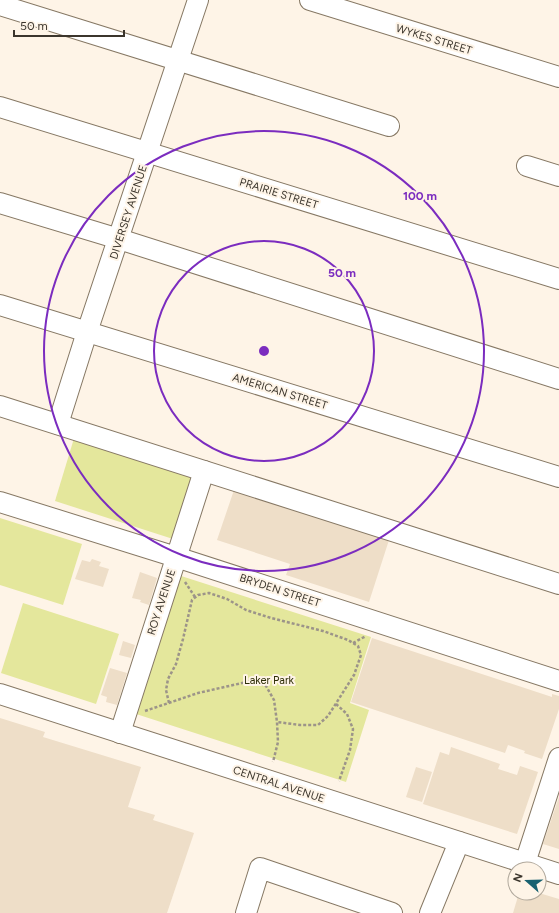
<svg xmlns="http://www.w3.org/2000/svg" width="559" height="913" viewBox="0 0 559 913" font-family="Figtree,sans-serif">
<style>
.green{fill:#e4e79c}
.building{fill:#eedec8}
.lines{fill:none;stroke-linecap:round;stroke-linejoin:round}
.minor-casing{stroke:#867864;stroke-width:22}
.path{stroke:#9c9489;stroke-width:2.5;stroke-dasharray:3 2;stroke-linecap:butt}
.minor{stroke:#fff;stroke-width:20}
.ring{fill:none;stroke:#7b2cbf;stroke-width:2}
.labels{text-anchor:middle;stroke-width:4;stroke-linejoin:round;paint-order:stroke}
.street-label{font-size:11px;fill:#3b352c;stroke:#fef4e7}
.park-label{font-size:11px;fill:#2d2e07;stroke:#fef4e7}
.centre{fill:#7b2cbf;stroke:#fef4e7;stroke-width:2}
.ring-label{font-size:12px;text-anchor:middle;font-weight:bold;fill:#7b2cbf;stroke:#fef4e7;stroke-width:4;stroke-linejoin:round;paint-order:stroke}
</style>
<rect width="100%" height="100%" fill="#fef4e7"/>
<!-- green -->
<g class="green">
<polygon points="75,435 194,475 173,539 55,501"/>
<polygon points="0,518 82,544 63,605 0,585"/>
<polygon points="178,575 371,637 350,703 369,710 346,782 133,713"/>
<polygon points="23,603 119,634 96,704 1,673"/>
</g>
<!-- building -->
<g class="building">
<polygon points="234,490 389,540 369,602 286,575 290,564 217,540"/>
<polygon points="92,559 101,562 99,566 109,569 103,587 75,579 82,560 90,562"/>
<polygon points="140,572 157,578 149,605 140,602 141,600 132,598"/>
<polygon points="372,638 552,697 552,694 559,696 559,709 542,759 524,753 525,751 508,745 505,753 351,702"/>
<polygon points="123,641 135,645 131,658 119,655"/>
<polygon points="110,668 127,673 117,705 106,702 107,697 101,695"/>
<polygon points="0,718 45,732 43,737 141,767 128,807 155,815 153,820 194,833 167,913 0,913"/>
<polygon points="451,747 500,764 498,769 517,775 520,766 538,772 517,834 423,804 440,752 449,755"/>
<polygon points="416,767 432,772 422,802 406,797"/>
<polygon points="559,797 559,849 543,844"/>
<polygon points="519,893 539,893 559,899 559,913 513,913"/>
</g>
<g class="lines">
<!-- minor casing -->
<g class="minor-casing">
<g id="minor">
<polyline points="310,0 559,77"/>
<polyline points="0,5 389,126"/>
<polyline points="0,107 559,279"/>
<polyline points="527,166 559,176"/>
<polyline points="0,203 119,239 559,379"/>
<polyline points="0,305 559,477"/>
<polyline points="0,406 559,584"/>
<polyline points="58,424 87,332 198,0"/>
<polyline points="0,502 176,557 559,681"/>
<polyline points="0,694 559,874"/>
<polyline points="120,733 204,471"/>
<polyline points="525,863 559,758"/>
<polyline points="246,913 260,868 392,913"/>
<polyline points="430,913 459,842"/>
</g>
</g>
<!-- path -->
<g class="path">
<polyline points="185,582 195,597"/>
<polyline points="353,643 366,636"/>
<polyline points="169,703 166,690 168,679 176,664 183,639 192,600 198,595 209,593 227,599 246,610 271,618 323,631 348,640 358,646 361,655 354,675 328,716 318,725 300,725 277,722"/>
<polyline points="336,704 347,714 353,729 350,750 339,781"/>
<polyline points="145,711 198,693 251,681 266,686 274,700 277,722 278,742 273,762"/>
</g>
<!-- minor -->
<use href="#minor" class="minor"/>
</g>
<!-- distance rings -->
<g class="ring">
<circle cx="264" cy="351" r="110"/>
<circle cx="264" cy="351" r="220"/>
</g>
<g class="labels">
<!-- street labels -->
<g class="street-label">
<text transform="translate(434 39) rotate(17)" y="4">WYKES STREET</text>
<text transform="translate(279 193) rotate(17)" y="4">PRAIRIE STREET</text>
<text transform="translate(128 212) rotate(-72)" y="4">DIVERSEY AVENUE</text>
<text transform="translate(280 391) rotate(17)" y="4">AMERICAN STREET</text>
<text transform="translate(280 590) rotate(18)" y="4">BRYDEN STREET</text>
<text transform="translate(161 602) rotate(-72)" y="4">ROY AVENUE</text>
<text transform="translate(279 784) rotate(18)" y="4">CENTRAL AVENUE</text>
</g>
<!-- park labels -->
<g class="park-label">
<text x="269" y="684">Laker Park</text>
</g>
</g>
<circle cx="264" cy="351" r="6" class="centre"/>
<g class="ring-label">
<text x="420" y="200">100 m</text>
<text x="342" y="277">50 m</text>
</g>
<!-- north arrow -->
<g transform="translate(527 881) rotate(290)"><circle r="19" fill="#fef4e7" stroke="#b0a89c"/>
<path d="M0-3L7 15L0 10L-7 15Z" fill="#186170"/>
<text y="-6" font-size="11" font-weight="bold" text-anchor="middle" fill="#3b352c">N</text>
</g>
<!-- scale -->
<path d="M14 30v6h110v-6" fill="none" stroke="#3b352c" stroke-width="2"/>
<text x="20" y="30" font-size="12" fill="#3b352c" stroke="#fef4e7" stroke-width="3" paint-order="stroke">50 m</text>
</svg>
